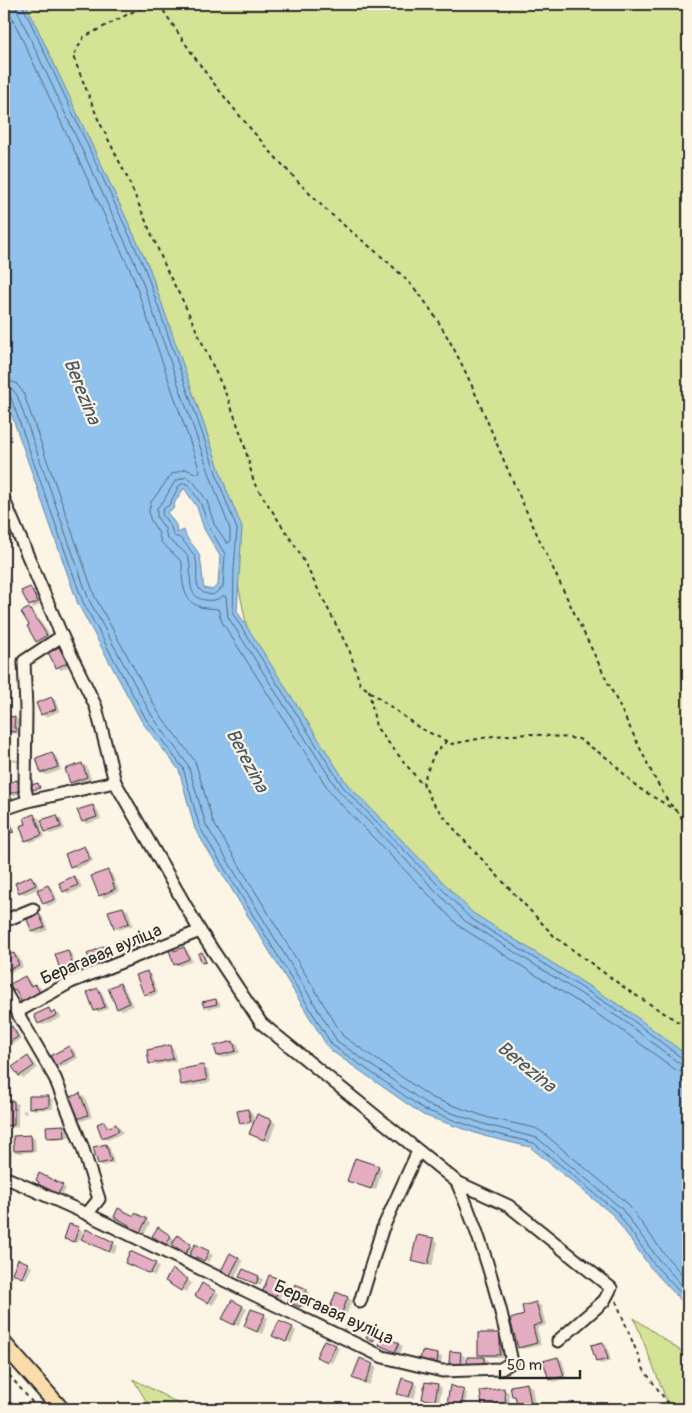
<svg xmlns="http://www.w3.org/2000/svg" width="692" height="1413" viewBox="0 0 692 1413" font-family="Pangolin,sans-serif">
<style>
.green{fill:#d4e396;stroke:#808760}
.water{fill:#91c2ed;stroke:#68869f;fill-rule:evenodd}
.shadow{fill:#0003}
.lines{fill:none;stroke-linecap:round;stroke-linejoin:round}
.shore{stroke:#546779;stroke-width:1}
.building{fill:#e5adc2;stroke:#2b2b2b}
.minor-casing{stroke:#2b2b2b;stroke-width:15}
.major-casing{stroke:#2b2b2b;stroke-width:19}
.path{stroke:#2b2b2b;stroke-width:2;stroke-dasharray:4 4;stroke-linecap:butt}
.minor{stroke:#fcf5e5;stroke-width:11}
.major{stroke:#faddab;stroke-width:15}
.labels{text-anchor:middle;stroke-width:4.5;stroke-linejoin:round;paint-order:stroke}
.street-label{font-size:18px;fill:#2b2b2b;stroke:#fcf5e5}
.water-label{font-size:19px;font-style:italic;fill:#4a5865;stroke:#fcf5e5}
</style>
<rect width="100%" height="100%" fill="#fcf5e5"/>
<filter id="ink" filterUnits="userSpaceOnUse"><feTurbulence type="fractalNoise" baseFrequency=".02" numOctaves="2"/><feDisplacementMap in="SourceGraphic" scale="10" xChannelSelector="R" yChannelSelector="G"/><feConvolveMatrix kernelMatrix="1 2 1 2 8 2 1 2 1" color-interpolation-filters="sRGB"/></filter>
<g filter="url(#ink)">
<!-- green -->
<g class="green">
<polygon points="20,4 688,4 688,1072 465,917 338,785 247,628 220,496"/>
<polygon points="634,1318 688,1356 688,1409 670,1409"/>
<polygon points="133,1379 189,1409 151,1409"/>
</g>
<!-- water -->
<path class="water" d="M4 4H26L149 267 227 491 242 527 237 611 347 784 473 913 630 1012 688 1056V1308L650 1267 613 1215 530 1147 484 1136 423 1115 329 1049 195 829 179 770 142 722 78 604 4 393ZM184 488 197 507 204 529 220 556 218 585 212 590 204 588C202 580 202 560 199 555 195 544 187 543 184 530L177 533 176 525 167 512 173 509 175 502Z"/>
<!-- shadow -->
<g class="shadow">
<polygon points="4,571 7,573 12,586 4,589"/>
<polygon points="30,588 34,591 41,604 34,608 30,605"/>
<polygon points="29,609 34,612 51,637 42,643 37,641 31,625"/>
<polygon points="59,649 63,651 70,666 61,670 57,667"/>
<polygon points="16,661 19,662 20,669 16,667"/>
<polygon points="52,698 56,701 60,711 46,717 42,714"/>
<polygon points="4,717 15,718 19,721 18,731 20,734 4,732"/>
<polygon points="52,754 56,756 61,770 47,775 42,773 38,759"/>
<polygon points="12,759 18,760 20,762 14,762"/>
<polygon points="82,764 87,767 91,779 75,785 71,782"/>
<polygon points="17,781 22,784 25,792 12,796 13,800 4,803 4,786"/>
<polygon points="93,806 97,809 101,819 87,824 83,821"/>
<polygon points="34,816 39,818 45,837 31,842 26,840 28,825"/>
<polygon points="57,816 61,819 65,829 50,834 46,831"/>
<polygon points="9,820 15,832 11,834 9,833"/>
<polygon points="84,847 88,850 93,861 76,869 71,866"/>
<polygon points="108,872 112,874 119,891 104,898 100,895"/>
<polygon points="31,877 36,880 40,890 48,886 53,889 58,902 48,906 44,903 38,889 25,894 20,892"/>
<polygon points="74,878 79,880 82,888 69,894 64,891"/>
<polygon points="123,908 128,910 133,925 119,930 115,927"/>
<polygon points="38,913 42,916 48,930 37,934 33,932 27,918"/>
<polygon points="4,931 7,933 11,944 4,947"/>
<polygon points="127,938 136,943 140,952 126,958 122,955"/>
<polygon points="104,948 109,950 113,962 107,950 104,950 110,963 101,967 92,961"/>
<polygon points="184,948 188,951 192,961 180,966 175,964 173,950 176,951"/>
<polygon points="68,952 72,954 78,975 68,978 63,976"/>
<polygon points="14,954 19,957 23,967 6,974 4,973 4,959"/>
<polygon points="146,972 151,975 158,993 150,997 145,994"/>
<polygon points="25,978 29,980 32,986 35,985 40,987 43,995 27,1003 22,1001 18,992 14,990"/>
<polygon points="120,984 124,987 133,1006 122,1010 118,1008"/>
<polygon points="98,989 102,992 108,1009 99,1012 95,1010"/>
<polygon points="216,1000 220,1003 221,1006 209,1009 205,1006"/>
<polygon points="49,1010 60,1015 61,1018 43,1025 39,1023"/>
<polygon points="12,1028 16,1030 21,1039 6,1048 4,1047 4,1033"/>
<polygon points="233,1042 238,1044 240,1053 222,1058 218,1055"/>
<polygon points="169,1046 174,1049 176,1061 155,1065 151,1063"/>
<polygon points="69,1047 74,1050 78,1058 60,1068 56,1065"/>
<polygon points="28,1058 32,1060 38,1068 24,1078 20,1076 14,1067"/>
<polygon points="202,1066 208,1070 211,1082 187,1087 183,1085"/>
<polygon points="80,1095 85,1097 92,1117 82,1121 78,1118"/>
<polygon points="48,1097 53,1100 53,1109 35,1110 31,1107"/>
<polygon points="4,1102 13,1102 18,1104 18,1127 4,1128"/>
<polygon points="23,1110 27,1111 27,1114 23,1113"/>
<polygon points="248,1110 252,1112 255,1122 272,1121 276,1123 269,1142 255,1136 255,1123 245,1125 241,1123"/>
<polygon points="104,1122 109,1125 110,1128 116,1125 120,1128 123,1133 108,1140 103,1137"/>
<polygon points="64,1126 68,1128 69,1138 53,1139 48,1137"/>
<polygon points="31,1136 35,1138 36,1152 19,1153 15,1150"/>
<polygon points="106,1145 110,1148 114,1163 103,1166 99,1163"/>
<polygon points="4,1148 12,1151 11,1169 4,1169"/>
<polygon points="378,1167 382,1169 376,1190 349,1181"/>
<polygon points="40,1174 66,1188 62,1196 39,1183"/>
<polygon points="4,1211 8,1213 4,1222"/>
<polygon points="136,1215 150,1223 144,1235 129,1228"/>
<polygon points="78,1228 83,1231 78,1243 70,1241"/>
<polygon points="158,1229 176,1240 178,1237 195,1248 196,1246 213,1255 209,1262 200,1258 198,1262 190,1257 191,1255 172,1243 170,1246 153,1236"/>
<polygon points="87,1231 118,1246 114,1254 87,1241"/>
<polygon points="434,1239 438,1242 432,1266 412,1260"/>
<polygon points="230,1254 243,1261 235,1277 223,1270"/>
<polygon points="19,1260 32,1267 26,1279 17,1275"/>
<polygon points="131,1264 155,1264 159,1267 155,1276"/>
<polygon points="172,1271 192,1283 186,1292 167,1280"/>
<polygon points="259,1277 263,1279 260,1286 245,1279"/>
<polygon points="281,1282 285,1284 279,1300 268,1295"/>
<polygon points="203,1285 219,1294 213,1305 197,1296"/>
<polygon points="306,1290 310,1292 304,1308 294,1304"/>
<polygon points="347,1298 352,1300 344,1321 335,1317"/>
<polygon points="232,1302 247,1309 238,1326 224,1319"/>
<polygon points="536,1303 541,1306 546,1325 537,1328 541,1345 523,1349 519,1347 526,1316"/>
<polygon points="264,1315 268,1318 262,1334 249,1328"/>
<polygon points="292,1328 296,1331 291,1343 278,1337"/>
<polygon points="371,1331 378,1335 375,1341 368,1337"/>
<polygon points="500,1335 504,1337 504,1357 483,1357 479,1354"/>
<polygon points="384,1337 403,1346 400,1354 384,1347"/>
<polygon points="603,1343 607,1346 611,1361 601,1364 597,1361"/>
<polygon points="335,1346 339,1348 332,1363 322,1358"/>
<polygon points="460,1354 465,1356 464,1366 454,1365 450,1362"/>
<polygon points="437,1355 442,1357 441,1364 426,1362 422,1360"/>
<polygon points="484,1358 488,1360 488,1367 472,1367"/>
<polygon points="558,1358 562,1360 566,1374 552,1378 552,1380 550,1379"/>
<polygon points="372,1365 377,1368 369,1385 358,1380"/>
<polygon points="567,1376 567,1378 554,1382 552,1380"/>
<polygon points="413,1383 418,1385 414,1399 398,1393"/>
<polygon points="527,1384 532,1387 536,1409 519,1409 517,1398 513,1395 511,1387"/>
<polygon points="438,1385 442,1388 439,1403 428,1401 424,1399"/>
<polygon points="504,1390 509,1392 510,1405 488,1408 483,1405"/>
<polygon points="463,1391 467,1393 465,1409 453,1407 449,1404"/>
</g>
<g class="lines">
<!-- shore -->
<g class="shore">
<path d="M8 4 10 13 132 274 200 471 198 474 185 469 172 474 151 502 149 510 150 519 158 532 161 542 182 562C182 576 181 600 198 606 204 609 212 608 218 609L222 622 332 795 459 926 619 1028 676 1070 688 1074"/>
<path d="M16 4 17 10 139 272 217 495 230 529V542L227 543 214 524 207 501 193 481 186 477 175 481 164 500 157 508V517L165 529 167 538C174 545 186 550 189 560 193 573 184 597 205 600 212 601 217 600 223 596L226 597 228 617 338 790 465 921 624 1021 680 1064 688 1066"/>
<polyline points="22,4 145,269 223,493 237,529 234,569 233,614 343,787 470,918 627,1016 683,1059 688,1060"/>
<polyline points="4,380 16,383 23,392 95,597 158,712 195,761 213,822 343,1036 432,1098 489,1118 535,1128 542,1132 627,1203 665,1255 688,1281"/>
<polyline points="4,387 12,389 17,395 89,600 152,716 188,765 206,825 337,1041 428,1105 487,1125 537,1138 621,1208 659,1260 688,1292"/>
<polyline points="4,394 8,394 11,398 83,602 146,719 183,768 200,828 332,1045 425,1110 485,1131 534,1143 617,1212 654,1264 688,1301"/>
<path d="M184 483 189 485 201 504 209 527 225 554 223 587 213 595C188 593 201 573 195 557 194 554 183 540 180 538 178 537 175 537 173 535L171 527 162 514 163 509 169 505 179 486Z"/>
</g>
</g>
<!-- building -->
<g class="building">
<polygon points="30,587 38,602 29,606 21,591"/>
<polygon points="29,608 47,635 36,642 27,626 29,625 21,612"/>
<polygon points="59,647 67,663 56,668 48,652"/>
<polygon points="52,697 56,709 41,715 36,703"/>
<polygon points="4,716 15,717 14,728 16,728 16,732 4,731"/>
<polygon points="52,752 58,767 41,773 36,758"/>
<polygon points="82,763 87,777 70,783 65,769"/>
<polygon points="17,780 21,790 8,794 10,798 4,800 4,784"/>
<polygon points="38,783 40,788 33,790 31,785"/>
<polygon points="93,805 97,817 82,822 77,810"/>
<polygon points="34,814 42,835 25,841 20,826 26,824 24,818"/>
<polygon points="57,815 61,827 45,832 41,820"/>
<polygon points="9,819 14,832 8,833 4,821"/>
<polygon points="84,846 90,859 70,867 65,854"/>
<polygon points="108,870 115,889 99,896 91,876"/>
<polygon points="31,876 36,885 19,893 15,883"/>
<polygon points="74,876 78,885 63,892 59,883"/>
<polygon points="48,885 55,899 43,904 37,890"/>
<polygon points="123,907 129,923 114,928 108,911"/>
<polygon points="38,912 45,927 32,932 26,917"/>
<polygon points="127,937 128,941 132,939 137,950 121,956 115,942"/>
<polygon points="104,946 110,959 95,965 94,961 91,962 87,954"/>
<polygon points="184,947 189,959 174,965 169,950 174,948 174,951"/>
<polygon points="68,950 75,973 62,976 55,954"/>
<polygon points="202,952 206,962 202,963 198,954"/>
<polygon points="14,953 19,965 4,971 4,957"/>
<polygon points="147,971 155,991 144,995 136,975"/>
<polygon points="25,976 30,986 35,984 40,993 21,1002 16,990 13,991 10,984"/>
<polygon points="120,983 129,1003 117,1009 108,988"/>
<polygon points="98,988 105,1007 94,1011 87,992"/>
<polygon points="216,999 217,1004 204,1007 202,1002"/>
<polygon points="49,1008 51,1013 55,1011 57,1015 38,1024 34,1015"/>
<polygon points="12,1026 18,1037 4,1045 4,1031"/>
<polygon points="233,1041 236,1051 217,1056 214,1046"/>
<polygon points="170,1045 173,1059 149,1064 147,1050"/>
<polygon points="69,1046 74,1056 55,1066 50,1056"/>
<polygon points="28,1056 34,1066 19,1076 12,1067"/>
<polygon points="202,1065 204,1066 207,1080 181,1085 178,1070"/>
<polygon points="80,1093 88,1115 77,1119 69,1098"/>
<polygon points="29,1096 49,1096 49,1107 29,1108"/>
<polygon points="4,1101 14,1101 14,1125 4,1126"/>
<polygon points="248,1109 251,1121 240,1124 237,1111"/>
<polygon points="257,1114 272,1120 264,1140 249,1134"/>
<polygon points="104,1121 107,1128 116,1124 119,1131 102,1138 97,1124"/>
<polygon points="64,1125 65,1137 47,1138 46,1126"/>
<polygon points="31,1135 32,1150 14,1151 13,1136"/>
<polygon points="106,1144 111,1161 98,1164 93,1147"/>
<polygon points="4,1147 8,1148 7,1168 4,1167"/>
<polygon points="355,1158 379,1166 371,1189 347,1181"/>
<polygon points="39,1173 63,1185 58,1194 38,1184 39,1182 36,1180"/>
<polygon points="118,1208 134,1216 135,1213 147,1219 139,1234 128,1228 129,1225 114,1217"/>
<polygon points="69,1224 79,1227 74,1242 64,1239"/>
<polygon points="158,1227 171,1236 166,1245 152,1236"/>
<polygon points="86,1229 114,1242 109,1252 81,1239"/>
<polygon points="177,1235 191,1244 186,1253 172,1245"/>
<polygon points="417,1235 434,1238 428,1265 411,1261"/>
<polygon points="195,1244 209,1251 204,1261 196,1257 194,1260 188,1258"/>
<polygon points="130,1251 156,1263 150,1274 125,1263"/>
<polygon points="230,1253 239,1258 230,1275 221,1271"/>
<polygon points="18,1259 28,1263 22,1278 12,1273"/>
<polygon points="172,1269 188,1279 181,1291 165,1281"/>
<polygon points="243,1269 259,1276 256,1284 239,1277"/>
<polygon points="269,1275 282,1280 275,1298 262,1293"/>
<polygon points="202,1283 215,1291 208,1303 195,1296"/>
<polygon points="295,1284 307,1289 300,1307 288,1302"/>
<polygon points="336,1292 348,1297 339,1320 333,1318 335,1313 329,1310"/>
<polygon points="232,1300 243,1306 234,1325 222,1319"/>
<polygon points="536,1302 542,1323 533,1326 537,1343 518,1348 510,1319 524,1315 522,1306"/>
<polygon points="251,1309 265,1314 257,1332 244,1326"/>
<polygon points="279,1321 293,1327 286,1342 272,1336"/>
<polygon points="371,1329 377,1333 373,1341 366,1338"/>
<rect x="478" y="1333" width="22" height="22"/>
<polygon points="383,1336 399,1343 395,1352 379,1345"/>
<polygon points="324,1340 336,1345 328,1362 316,1357"/>
<polygon points="603,1342 608,1359 596,1362 591,1345"/>
<polygon points="422,1351 438,1354 437,1363 420,1360"/>
<polygon points="450,1351 461,1352 460,1364 449,1363"/>
<polygon points="467,1357 484,1357 484,1365 467,1366"/>
<polygon points="558,1357 564,1376 549,1380 543,1361"/>
<polygon points="360,1358 373,1364 365,1383 352,1378"/>
<polygon points="402,1378 414,1382 409,1397 397,1394"/>
<polygon points="425,1382 438,1384 435,1401 422,1399"/>
<polygon points="527,1383 532,1409 518,1409 515,1396 512,1396 510,1386"/>
<polygon points="450,1385 464,1390 461,1407 447,1405"/>
<polygon points="504,1388 506,1403 482,1406 480,1391"/>
</g>
<g class="lines">
<!-- minor casing -->
<g class="minor-casing">
<g id="minor">
<polyline points="4,500 62,636 96,707 115,782 200,931 261,1023 457,1182 509,1206 611,1288 604,1301 558,1341"/>
<polyline points="28,801 25,789 26,709 24,661 62,636"/>
<polyline points="4,809 28,801 115,782"/>
<polyline points="4,921 33,909"/>
<polyline points="4,990 55,1078 82,1146 99,1199 87,1214"/>
<polyline points="17,1012 71,982 200,931"/>
<path d="M4 1179H9L87 1214 383 1357 442 1371 501 1369 512 1362C500 1300 482 1240 457 1182"/>
<polyline points="360,1302 382,1230 418,1151"/>
</g>
</g>
<!-- major casing -->
<g class="major-casing">
<polyline id="major" points="4,1344 61,1409"/>
</g>
<!-- path -->
<g class="path">
<polyline points="157,4 138,9 84,37 73,56 98,119 127,177 169,275 183,301 229,401 243,440 254,483 299,552 350,652 360,684 418,727 452,744 493,736 531,734 579,739 610,760 637,787 675,810"/>
<path d="M159 4C175 28 191 53 209 77 241 119 279 163 316 200 352 236 398 263 428 306 466 361 488 426 515 486 559 584 607 680 654 777L667 800 688 825"/>
<polyline points="369,690 376,727 424,787"/>
<polyline points="447,741 434,754 423,782 432,802 461,837 555,937 629,991 688,1028"/>
<polyline points="616,1301 644,1370 672,1409"/>
<polyline points="4,1369 38,1409"/>
</g>
<!-- minor -->
<use href="#minor" class="minor"/>
<!-- major -->
<use href="#major" class="major"/>
</g>
</g>
<g class="labels">
<!-- street labels -->
<g class="street-label">
<text transform="translate(101 954) rotate(-23)" y="6">Берагавая вуліца</text>
<text transform="translate(334 1312) rotate(25)" y="6">Берагавая вуліца</text>
</g>
<!-- water labels -->
<g class="water-label">
<text transform="translate(83 391) rotate(68)" y="7">Berezina</text>
<text transform="translate(248 760) rotate(62)" y="7">Berezina</text>
<text transform="translate(527 1066) rotate(39)" y="7">Berezina</text>
</g>
</g>
<!-- margin -->
<rect width="692" height="1413" fill="none" stroke="#fcf5e5" stroke-width="20"/>
<rect x="10" y="10" width="672" height="1393" fill="none" stroke="#2b2b2b" stroke-width="2" filter="url(#ink)"/>
<!-- scale -->
<path d="M500 1370v8h80v-8" fill="none" stroke="#2b2b2b" stroke-width="2.5"/>
<text x="507" y="1370" font-size="15" fill="#2b2b2b" stroke="#fcf5e5" stroke-width="4" paint-order="stroke">50 m</text>
</svg>
